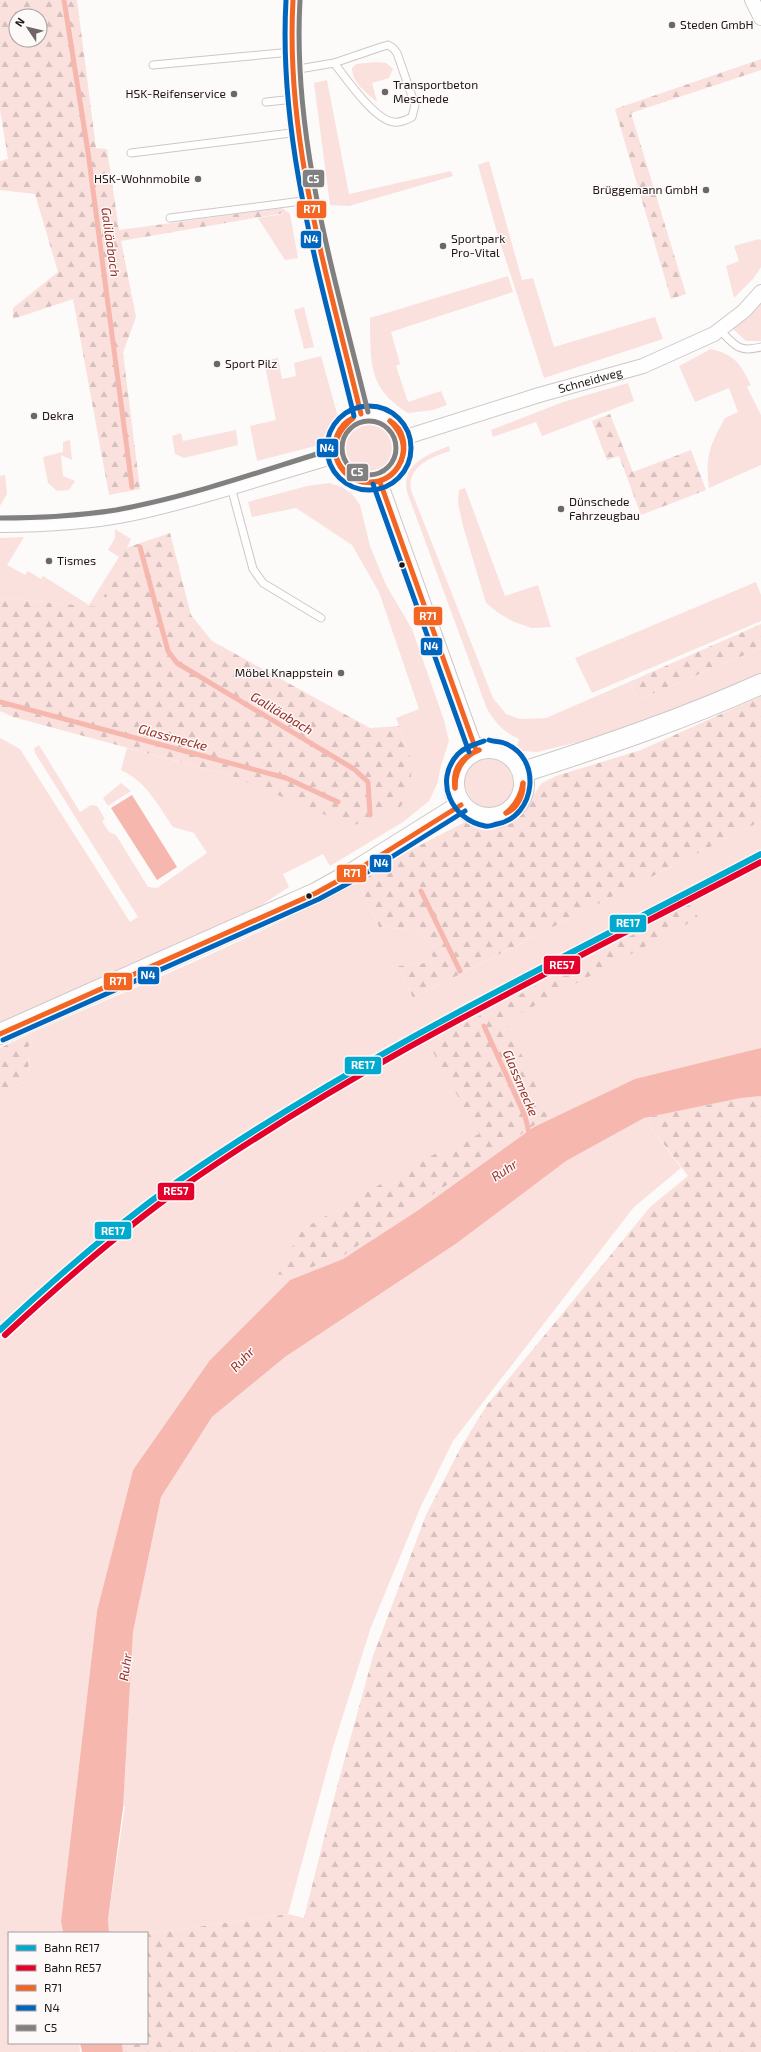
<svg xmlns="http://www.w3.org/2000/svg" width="761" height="2052" viewBox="0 0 761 2052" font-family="'Exo 2',sans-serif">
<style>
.grass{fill:#fae1dd}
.forest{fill:url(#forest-firs);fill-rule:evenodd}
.water{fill:#f6b7ae}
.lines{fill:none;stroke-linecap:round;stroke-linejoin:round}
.stream{stroke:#f6b7ae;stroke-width:5}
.service-casing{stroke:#cdc8c7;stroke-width:9}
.minor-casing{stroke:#cdc8c7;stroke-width:16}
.secondary-casing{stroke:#cdc8c7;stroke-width:22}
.service{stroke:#fffefe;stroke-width:7}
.minor{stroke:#fffefe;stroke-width:14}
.secondary{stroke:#fffefe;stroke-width:20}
.bus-1-casing{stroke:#fef9f9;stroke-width:8}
.bus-2-casing{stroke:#fef9f9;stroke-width:8}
.bus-3-casing{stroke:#fef9f9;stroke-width:8}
.bus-1{stroke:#f26522;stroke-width:5}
.bus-2{stroke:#0065bd;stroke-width:5}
.bus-3{stroke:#808080;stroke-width:5}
.rail-1-casing{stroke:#fef9f9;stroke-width:9}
.rail-2-casing{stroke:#fef9f9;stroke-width:9}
.rail-1{stroke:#00a9ce;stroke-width:6}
.rail-2{stroke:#e4002b;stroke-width:6}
.poi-dot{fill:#6c6666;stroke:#fef9f9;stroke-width:1.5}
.bus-dot{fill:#1e1716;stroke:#fef9f9;stroke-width:1.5}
.labels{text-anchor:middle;stroke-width:3;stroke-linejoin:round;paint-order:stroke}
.poi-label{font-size:12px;fill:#1e1716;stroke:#fef9f9;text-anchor:start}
.street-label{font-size:12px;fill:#1e1716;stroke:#fef9f9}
.water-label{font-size:13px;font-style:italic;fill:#952e24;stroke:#fef9f9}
.line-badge{stroke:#fef9f9;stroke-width:1.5}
.badge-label{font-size:11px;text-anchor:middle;font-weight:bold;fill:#fff}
</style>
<defs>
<pattern id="forest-firs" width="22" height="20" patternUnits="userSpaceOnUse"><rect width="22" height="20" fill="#fae1dd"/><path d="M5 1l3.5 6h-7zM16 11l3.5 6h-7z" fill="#d6c0bd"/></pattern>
</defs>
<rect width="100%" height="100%" fill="#fdfafa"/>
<!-- grass -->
<g class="grass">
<path d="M376 62 386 63 393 69 389 78 372 83 377 102C366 92 352 83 352 68L356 64Z"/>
<polygon points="327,80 349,194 451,171 453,176 349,206 330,205 314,83"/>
<polygon points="489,161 522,280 533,278 554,347 655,317 663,339 544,378 498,236 478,165"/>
<polygon points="282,208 290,214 298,258 285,260 258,218 283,214"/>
<polygon points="759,239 761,240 761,267 753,279 734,298 726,266 739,261 734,246"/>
<path d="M508 276 513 292 391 332 400 364 396 366 408 402 441 391 447 405 433 410 408 413C367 387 371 363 370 318Z"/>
<polygon points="761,303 761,341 746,341 732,328 748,317"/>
<polygon points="304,307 314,347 304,349 294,310"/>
<path d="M711 349C736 355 740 364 751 385L747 387 761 415V465L709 488C705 456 710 445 725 418L738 412 729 388 695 402 679 366Z"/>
<polygon points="321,356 338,417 326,433 323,444 257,461 250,426 276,420 264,361 278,358 282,379 296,376 294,363"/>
<polygon points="628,383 634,401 542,436 536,422 493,437 491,430 563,402"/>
<circle cx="369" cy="448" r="23"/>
<polygon points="236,430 238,445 184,458 175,454 172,436 181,433 183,441"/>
<polygon points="70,440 72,460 61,455 63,476 75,481 69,490 57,491 48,483 43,457 63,452 63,442"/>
<path d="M449 446 450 451C432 457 407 466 411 490L493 698 506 714 520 719 546 718 629 682 638 700 761 648V675L625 731 537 752 523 751 516 748 519 739C503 732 496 723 487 709L407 492C401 464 427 455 449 446Z"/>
<polygon points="5,475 7,494 0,506 0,476"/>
<path d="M329 483 342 487 353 495 360 505 370 546 386 585 412 629 444 720 449 741 440 769 438 782 429 801 403 822 330 866 323 854 283 874 289 887 249 913 0 1025V738L20 749 130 922 138 917 35 753 34 748 39 745 80 812 91 805 97 806 105 819 102 821 109 832 116 835 148 887 157 888 207 853 194 833 173 827C157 804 147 782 121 770L127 748 232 776 413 764 396 718 419 709 379 592 352 545 296 508 252 517 248 502 307 486Z"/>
<polygon points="465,488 505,596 538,585 551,627 532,628 514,622 497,612 486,603 463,526 458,503 459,490"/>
<polygon points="115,529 131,539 99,607 0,598 0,538 24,537 7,565 25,575 28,571 41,579 43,576 89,605 119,557 108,550 115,538"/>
<polygon points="756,582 761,595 761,621 592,693 575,658"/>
<path d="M487 757H498L507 765 516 785C491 840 443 781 475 761 478 759 483 758 487 757Z"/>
<polygon points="121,783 131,791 108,806 103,798"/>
<path d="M761 821V1048L420 1209 343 1259 290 1280 210 1360 133 1470 97 1611 61 1921 63 1933H9V2043H79L80 2052H0V1093L29 1080 28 1048 35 1031C144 984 254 938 358 882L379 927 422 931 436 962 398 966 413 998Z"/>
<polygon points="644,1118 681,1168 634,1207 453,1441 421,1506 371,1627 333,1747 288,1914 147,1934 109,1933 108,1919 125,1806 123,1806 133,1632 161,1497 212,1417 285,1357 457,1243 566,1161"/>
</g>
<!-- forest -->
<g class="forest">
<path d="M0 0H77L96 148 107 149 119 230 282 208 284 213 121 241 136 317 123 353 140 489 109 495 73 299 13 319V308L58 272 35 194 0 190V161L8 159 0 110ZM16 16H40V40H16Z"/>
<polygon points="761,59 761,70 631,113 686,294 671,299 615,109"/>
<polygon points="610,414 633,472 691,450 706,490 641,515 619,456 607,460 592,421"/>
<polygon points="170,533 191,615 212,641 370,728 399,726 413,764 407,799 400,807 352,826 232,776 13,717 0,711 0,598 99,607 126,548"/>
<polygon points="761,624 761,648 638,700 629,682"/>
<polygon points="761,696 761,821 413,998 398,966 435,962 422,931 379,927 358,882 397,857 467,821 493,827 506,826 520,813 542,783 556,776 641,750"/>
<polygon points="691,904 698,918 506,1021 549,1115 344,1255 288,1276 276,1274 303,1229 424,1159 479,1134 428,1043"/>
<polygon points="35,1031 28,1048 29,1080 0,1093 0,1048"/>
<polygon points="761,1096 761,2052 123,2052 122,2043 147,2043 147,1934 288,1914 304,1918 334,1798 373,1656 426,1515 461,1447 487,1405 651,1206 688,1176 644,1118 741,1098"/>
</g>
<!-- water -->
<g class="water">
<polygon points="132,795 177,867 157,880 111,808"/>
<polygon points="761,1048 761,1096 741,1098 644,1118 566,1161 457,1243 285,1357 212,1417 161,1497 133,1632 123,1808 108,1919 109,1933 63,1933 61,1921 97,1611 133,1470 210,1360 290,1280 343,1259 420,1209 534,1127 635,1079"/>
<polygon points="80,2043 122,2043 123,2052 82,2052"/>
</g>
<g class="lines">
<!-- stream -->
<g class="stream">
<polyline points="64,0 88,152 132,487"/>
<polyline points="140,547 168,651 177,663 354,769 368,782 370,815"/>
<polyline points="0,702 286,778 338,802"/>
<polyline points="421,891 460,971"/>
<polyline points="484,1026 525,1116 530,1137"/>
</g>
<!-- service casing -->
<g class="service-casing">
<g id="service">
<polyline points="153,65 292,52"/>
<path d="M293 70 334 63C346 78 375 121 394 122 401 123 406 120 412 117L415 105 397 53 393 48 388 45 381 47 334 63"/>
<polyline points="266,102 295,99"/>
<polyline points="131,153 299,132"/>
<polyline points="170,218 310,200"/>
<path d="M720 330C734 345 739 353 761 347"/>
<polyline points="231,487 253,569 263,583 321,618"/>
</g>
</g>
<!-- minor casing -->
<g class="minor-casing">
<g id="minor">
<path d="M293 0C292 18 291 37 292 55 296 177 333 296 361 414"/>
<polyline points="752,0 761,18"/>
<circle cx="369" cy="449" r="35"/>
<path id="s1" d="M403 438 539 395 643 366 714 334 744 311 761 292"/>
<polyline points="380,482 476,750"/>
<path d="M0 525C40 525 91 522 130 514 199 499 267 476 335 456"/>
</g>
</g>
<!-- secondary casing -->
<g class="secondary-casing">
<g id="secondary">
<circle cx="489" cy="783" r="35"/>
<path d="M523 772C604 746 683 719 761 684"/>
<polyline points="0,1034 316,893 354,872 461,805"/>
</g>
</g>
<!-- service -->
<use href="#service" class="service"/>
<!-- minor -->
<use href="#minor" class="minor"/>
<!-- secondary -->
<use href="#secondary" class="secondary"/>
<!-- bus-1 casing -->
<g class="bus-1-casing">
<g id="bus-1">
<path d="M293 0C285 141 328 278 361 414"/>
<path d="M390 421C404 429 407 447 401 461"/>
<path d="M390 421C401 432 407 445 401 461"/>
<path d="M336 457C347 487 387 492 401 461"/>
<path d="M336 457C345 489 389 492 401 461"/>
<path d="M336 457C331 443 339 424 353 418"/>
<path d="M336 457C332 441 341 428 353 418"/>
<polyline points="380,482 476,750"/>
<path d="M455 788C452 769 461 757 479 750"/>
<path d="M455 788C455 770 462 757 479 750"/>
<path d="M506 813C516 805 521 796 523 783"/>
<path d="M506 813C517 809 524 795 523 783"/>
<polyline points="0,1034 316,893 354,872 461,805"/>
</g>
</g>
<!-- bus-2 casing -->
<g class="bus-2-casing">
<g id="bus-2">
<path d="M286 0C278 142 321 280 354 416"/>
<circle cx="369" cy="448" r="42"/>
<polyline points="373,484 469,752"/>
<path d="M484 741C475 744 465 747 458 754 433 781 452 820 485 826 489 827 493 825 497 824 536 817 543 757 504 743 499 741 494 742 489 740"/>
<polyline points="3,1040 319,899 358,878 465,811"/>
</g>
</g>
<!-- bus-3 casing -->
<g class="bus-3-casing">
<g id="bus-3">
<path d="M300 0C292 141 335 277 368 412"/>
<circle cx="369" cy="448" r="27"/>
<path d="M0 518C39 518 77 516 116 510 189 497 261 471 333 449"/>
</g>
</g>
<!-- bus-1 -->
<use href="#bus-1" class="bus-1"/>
<!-- bus-2 -->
<use href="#bus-2" class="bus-2"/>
<!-- bus-3 -->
<use href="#bus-3" class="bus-3"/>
<!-- rail-1 casing -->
<g class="rail-1-casing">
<path id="rail-1" d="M0 1330C56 1277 114 1227 177 1182 361 1054 564 958 761 854"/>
</g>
<!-- rail-2 casing -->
<g class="rail-2-casing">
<path id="rail-2" d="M5 1335C61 1283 118 1233 181 1188 363 1061 565 965 761 862"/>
</g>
<!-- rail-1 -->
<use href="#rail-1" class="rail-1"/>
<!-- rail-2 -->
<use href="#rail-2" class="rail-2"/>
</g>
<!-- markers -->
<g class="poi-dot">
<circle cx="672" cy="25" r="4"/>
<circle cx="385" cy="92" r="4"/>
<circle cx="234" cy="94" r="4"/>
<circle cx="198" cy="179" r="4"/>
<circle cx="706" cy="190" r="4"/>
<circle cx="443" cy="246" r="4"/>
<circle cx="217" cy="364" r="4"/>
<circle cx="34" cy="416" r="4"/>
<circle cx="561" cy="509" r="4"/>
<circle cx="49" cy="561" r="4"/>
<circle cx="341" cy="673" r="4"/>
</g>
<g class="bus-dot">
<circle cx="402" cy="565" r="3.5"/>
<circle cx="309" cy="896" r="3.5"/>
</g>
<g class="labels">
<!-- poi labels -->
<g class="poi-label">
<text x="680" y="29">Steden GmbH</text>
<text x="393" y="89">Transportbeton<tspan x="393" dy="14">Meschede</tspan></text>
<text x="226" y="98" text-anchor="end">HSK-Reifenservice</text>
<text x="190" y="183" text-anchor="end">HSK-Wohnmobile</text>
<text x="698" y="194" text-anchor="end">Brüggemann GmbH</text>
<text x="451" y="243">Sportpark<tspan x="451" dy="14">Pro-Vital</tspan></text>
<text x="225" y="368">Sport Pilz</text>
<text x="42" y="420">Dekra</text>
<text x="569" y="506">Dünschede<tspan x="569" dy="14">Fahrzeugbau</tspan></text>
<text x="57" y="565">Tismes</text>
<text x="333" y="677" text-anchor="end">Möbel Knappstein</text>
</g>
<!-- street labels -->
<g class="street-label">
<text dy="4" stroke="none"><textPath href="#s1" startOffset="196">Schneidweg</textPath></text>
</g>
<!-- water labels -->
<g class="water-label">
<text transform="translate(111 242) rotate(82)" y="5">Galiläabach</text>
<text transform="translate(282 713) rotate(31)" y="5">Galiläabach</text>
<text transform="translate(173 737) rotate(15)" y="5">Glassmecke</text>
<text transform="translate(521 1083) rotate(67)" y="5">Glassmecke</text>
<text transform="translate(504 1170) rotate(-34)" y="5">Ruhr</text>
<text transform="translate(242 1359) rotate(-47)" y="5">Ruhr</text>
<text transform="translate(125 1667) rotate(-82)" y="5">Ruhr</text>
</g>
</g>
<g class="line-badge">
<rect x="302" y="169" width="23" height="19" rx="4" fill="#808080"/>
<rect x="296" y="200" width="31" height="19" rx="4" fill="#f26522"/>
<rect x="300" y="230" width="22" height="19" rx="4" fill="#0065bd"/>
<rect x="316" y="438" width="23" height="20" rx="4" fill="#0065bd"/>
<rect x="346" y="463" width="23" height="19" rx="4" fill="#808080"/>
<rect x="413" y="606" width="30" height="20" rx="4" fill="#f26522"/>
<rect x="420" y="637" width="23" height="19" rx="4" fill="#0065bd"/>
<rect x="369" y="854" width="23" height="19" rx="4" fill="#0065bd"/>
<rect x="336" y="864" width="31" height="19" rx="4" fill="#f26522"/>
<rect x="609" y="914" width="38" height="19" rx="4" fill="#00a9ce"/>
<rect x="543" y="955" width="38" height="20" rx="4" fill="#e4002b"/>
<rect x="137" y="966" width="23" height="19" rx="4" fill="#0065bd"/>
<rect x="103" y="972" width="30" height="19" rx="4" fill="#f26522"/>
<rect x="344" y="1056" width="38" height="19" rx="4" fill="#00a9ce"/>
<rect x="157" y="1182" width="38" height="19" rx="4" fill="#e4002b"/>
<rect x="94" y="1221" width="38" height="19" rx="4" fill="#00a9ce"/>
</g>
<g class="badge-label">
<text x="313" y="183">C5</text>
<text x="312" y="213">R71</text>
<text x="311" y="243">N4</text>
<text x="327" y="452">N4</text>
<text x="357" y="476">C5</text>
<text x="428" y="620">R71</text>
<text x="431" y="650">N4</text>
<text x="381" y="867">N4</text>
<text x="352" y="877">R71</text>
<text x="628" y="927">RE17</text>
<text x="562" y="969">RE57</text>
<text x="148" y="979">N4</text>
<text x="118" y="985">R71</text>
<text x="363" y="1069">RE17</text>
<text x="176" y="1195">RE57</text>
<text x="113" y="1235">RE17</text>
</g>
<!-- legend -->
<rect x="8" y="1932" width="140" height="112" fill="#fef9f9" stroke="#a49f9e"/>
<rect x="16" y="1945" width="20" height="6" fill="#00a9ce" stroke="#a49f9e"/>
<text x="44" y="1952" font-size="12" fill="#1e1716">Bahn RE17</text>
<rect x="16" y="1965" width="20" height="6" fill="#e4002b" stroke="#a49f9e"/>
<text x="44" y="1972" font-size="12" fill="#1e1716">Bahn RE57</text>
<rect x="16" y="1985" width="20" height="6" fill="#f26522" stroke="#a49f9e"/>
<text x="44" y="1992" font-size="12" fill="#1e1716">R71</text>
<rect x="16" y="2005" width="20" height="6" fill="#0065bd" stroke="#a49f9e"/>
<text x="44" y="2012" font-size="12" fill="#1e1716">N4</text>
<rect x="16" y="2025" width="20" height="6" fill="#808080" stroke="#a49f9e"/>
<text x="44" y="2032" font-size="12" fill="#1e1716">C5</text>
<!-- north arrow -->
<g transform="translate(28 28) rotate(305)"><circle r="19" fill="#fef9f9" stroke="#a49f9e"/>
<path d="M0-3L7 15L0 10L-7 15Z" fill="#6c6666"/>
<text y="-6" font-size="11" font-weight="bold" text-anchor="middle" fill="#1e1716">N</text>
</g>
</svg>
